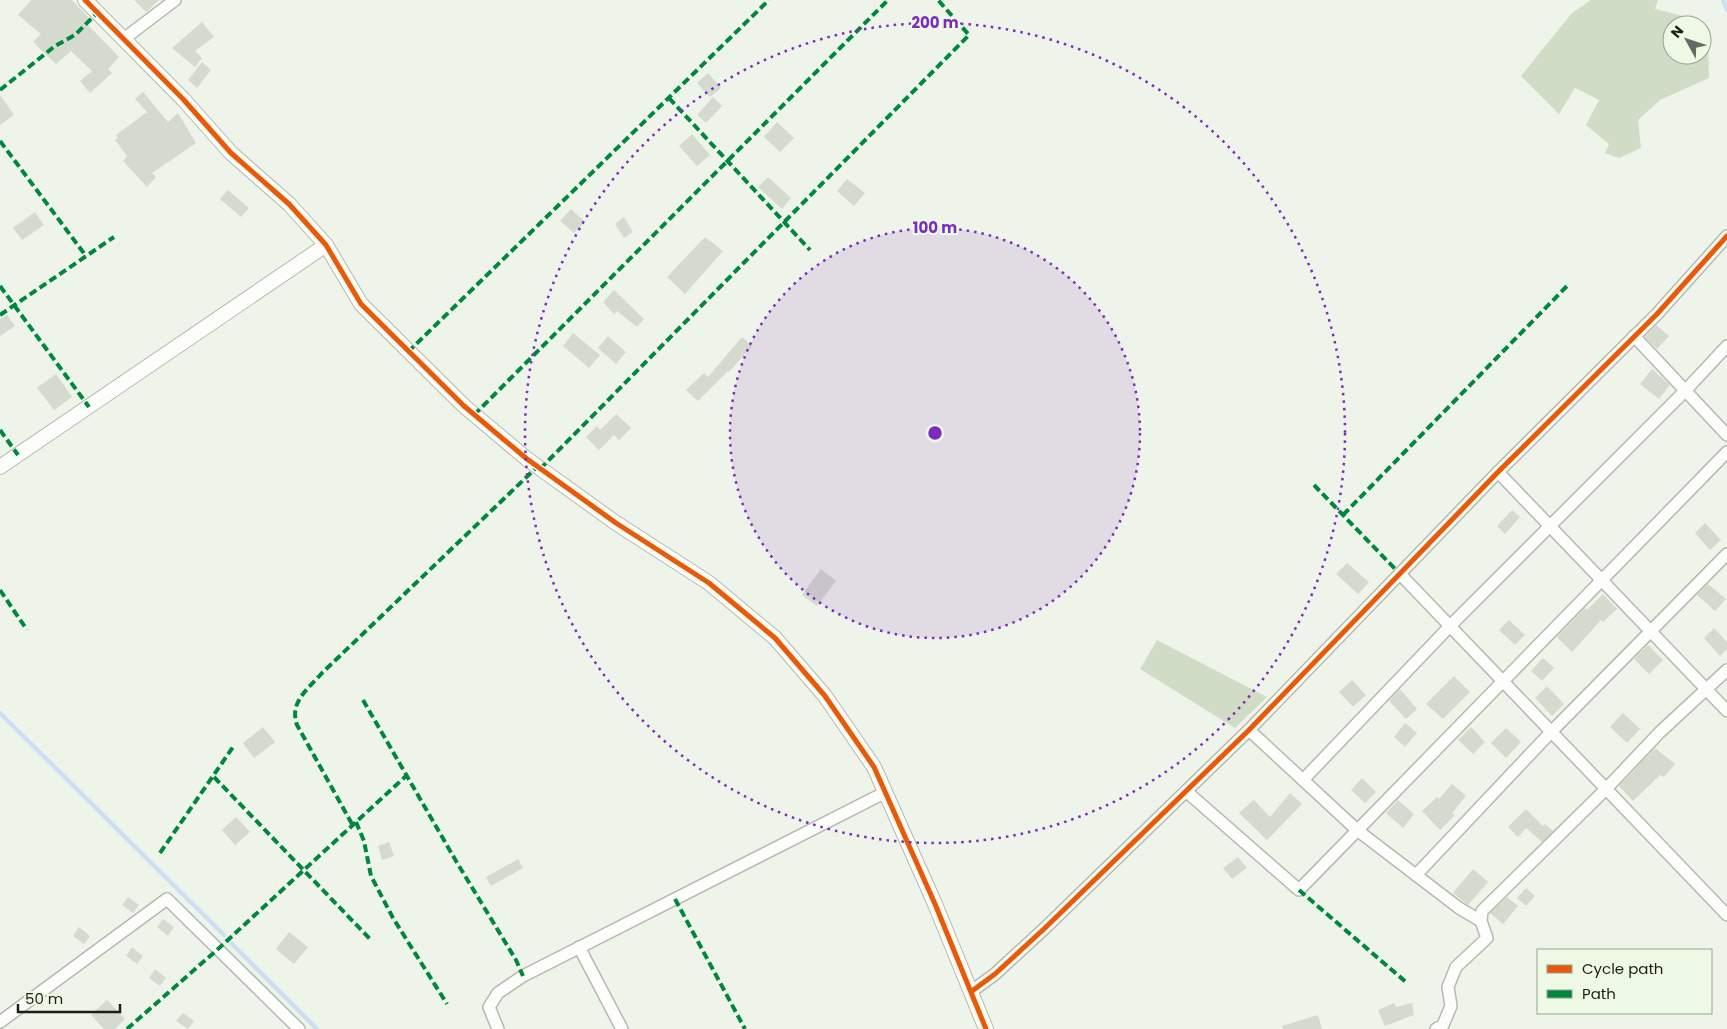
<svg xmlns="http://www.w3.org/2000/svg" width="1727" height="1029" viewBox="0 0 1727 1029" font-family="Poppins,sans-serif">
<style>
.green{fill:#d1dcc7}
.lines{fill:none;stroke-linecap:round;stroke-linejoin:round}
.stream{stroke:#cde0f2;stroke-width:4.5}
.building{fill:#d4dace}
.minor-casing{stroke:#b5b9b1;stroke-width:14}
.tertiary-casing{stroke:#b5b9b1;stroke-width:16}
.minor{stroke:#fdfdfc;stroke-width:11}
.tertiary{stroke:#fdfdfc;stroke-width:14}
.quiet{stroke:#00873e;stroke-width:4;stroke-dasharray:8 4;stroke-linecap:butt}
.cycleway-casing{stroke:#eef9e5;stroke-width:8}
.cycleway{stroke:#e8590c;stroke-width:5}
.ring{fill:none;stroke:#7b2cbf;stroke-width:2.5;stroke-dasharray:2.5 5}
.centre{fill:#7b2cbf;stroke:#eef9e5;stroke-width:2.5}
.ring-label{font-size:15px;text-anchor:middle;font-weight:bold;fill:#7b2cbf;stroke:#eef9e5;stroke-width:4.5;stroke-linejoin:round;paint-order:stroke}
</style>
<rect width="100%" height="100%" fill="#eff4ea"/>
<!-- green -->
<g class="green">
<polygon points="1591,0 1658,0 1655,9 1691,18 1698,25 1672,25 1672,55 1702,55 1702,30 1708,37 1709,78 1660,100 1638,120 1641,148 1619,158 1605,153 1609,144 1586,125 1599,100 1575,88 1559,114 1521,76 1572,13"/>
<polygon points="1157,640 1267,697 1235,728 1140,669"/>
</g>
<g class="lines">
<!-- stream -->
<g class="stream">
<polyline points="1723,0 1727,10"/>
<polyline points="0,713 224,935"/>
<polyline points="231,943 317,1029"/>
</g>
</g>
<!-- building -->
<g class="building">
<polygon points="31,0 72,0 90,19 86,23 119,57 108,69 112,73 90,93 80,81 92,71 73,53 71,51 56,64 33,42 41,34 18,15"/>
<polygon points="134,0 159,0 146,12"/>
<polygon points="202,22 214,37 195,51 202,58 195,67 172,48"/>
<polygon points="202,62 211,70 197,88 188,80"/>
<polygon points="708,73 721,88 710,97 697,83"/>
<polygon points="143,92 168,122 178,113 196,143 152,173 156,177 147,187 123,161 127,156 115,140 118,138 116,135 147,112 135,99"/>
<polygon points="0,95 14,115 0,125"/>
<polygon points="713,97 722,106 706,123 697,115"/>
<polygon points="777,122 794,138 780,152 764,137"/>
<polygon points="692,134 710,155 697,166 679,146"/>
<polygon points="768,177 791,198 782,209 758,187"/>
<polygon points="847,179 865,193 854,206 837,191"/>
<polygon points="228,190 249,208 241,217 220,199"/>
<polygon points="571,209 585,222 574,233 560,221"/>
<polygon points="35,212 44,225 22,240 13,228"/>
<polygon points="624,217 633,232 624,238 615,224"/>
<polygon points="705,237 723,251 685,294 667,277"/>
<polygon points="614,290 644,319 637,327 617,311 614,314 603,302"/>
<polygon points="7,315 15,326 0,336 0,319"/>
<polygon points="1656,325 1669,336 1657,349 1645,337"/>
<polygon points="573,333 600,355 589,368 563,346"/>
<polygon points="608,336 626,352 616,364 598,348"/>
<polygon points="742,337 752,346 729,372 728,371 698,401 686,390 704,373 708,377"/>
<polygon points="1652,369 1670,385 1659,399 1640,384"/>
<polygon points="56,374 72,397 54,410 37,388"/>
<polygon points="616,414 631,428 619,440 614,435 599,450 586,437 597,426 600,430"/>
<polygon points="1512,510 1520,517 1505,534 1497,526"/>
<polygon points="1705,523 1721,540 1710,550 1695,533"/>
<polygon points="1347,563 1369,582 1358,594 1336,574"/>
<polygon points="821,569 836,581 817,606 802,595"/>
<polygon points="1708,584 1726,599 1715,611 1697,595"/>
<polygon points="1603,594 1617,609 1603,622 1601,620 1572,652 1557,637 1585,608 1587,610"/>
<polygon points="1509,620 1525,635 1515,645 1499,630"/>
<polygon points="1714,628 1727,642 1727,649 1720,656 1704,638"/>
<polygon points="1648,645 1663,660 1649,674 1634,659"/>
<polygon points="1543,658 1554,668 1542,681 1531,671"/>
<polygon points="1454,676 1470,692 1443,719 1426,704"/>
<polygon points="1352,680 1366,695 1353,707 1339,692"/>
<polygon points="1547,686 1564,704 1552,716 1535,698"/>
<polygon points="1400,689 1417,709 1406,719 1389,701"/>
<polygon points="1623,713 1640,729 1627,743 1610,727"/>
<polygon points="1405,723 1417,733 1405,747 1394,737"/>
<polygon points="263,727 275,742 254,758 243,743"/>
<polygon points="1471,727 1485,742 1473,754 1458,740"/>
<polygon points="1506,728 1521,742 1506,758 1491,743"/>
<polygon points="1655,748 1675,764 1664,777 1660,775 1633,801 1619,786"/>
<polygon points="1362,778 1376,792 1365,803 1351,790"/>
<polygon points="1452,784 1466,796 1452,813 1455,815 1440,830 1422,811 1437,797 1439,799"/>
<polygon points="1290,793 1302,804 1267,840 1239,813 1254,800 1270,817"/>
<polygon points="1398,800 1414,814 1403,828 1386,813"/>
<polygon points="1526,809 1543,826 1545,824 1553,831 1542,842 1526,828 1518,837 1508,827"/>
<polygon points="236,817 250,832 235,845 222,830"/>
<polygon points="389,842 394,856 382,860 378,846"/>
<polygon points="1238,857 1247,868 1232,879 1223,868"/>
<polygon points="518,859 523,868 491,886 486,877"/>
<polygon points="1473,869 1488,882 1468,905 1453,893"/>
<polygon points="1526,888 1535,896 1526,906 1517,898"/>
<polygon points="128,897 139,905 133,913 122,905"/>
<polygon points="1507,897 1518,906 1503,924 1490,913"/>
<polygon points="163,919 174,927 168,936 157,927"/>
<polygon points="79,927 90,936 84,944 73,936"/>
<polygon points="289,932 308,947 294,964 276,949"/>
<polygon points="132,947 143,956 137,964 126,956"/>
<polygon points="155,969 166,978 160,986 149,978"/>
<polygon points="107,1000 125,1019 115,1029 104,1029 91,1015"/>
<polygon points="1394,1003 1396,1007 1412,1003 1414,1015 1385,1026 1378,1010"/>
<polygon points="183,1013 194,1021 188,1029 176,1021"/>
<polygon points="1318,1015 1322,1029 1283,1029 1282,1026"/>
</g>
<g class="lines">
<!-- minor casing -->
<g class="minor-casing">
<g id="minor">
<polyline points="125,38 175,0"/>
<polyline points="1634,336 1727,435"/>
<polyline points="1498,472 1727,711"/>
<polyline points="1400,574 1727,915"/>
<polyline points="1249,730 1357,830 1459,908 1481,921"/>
<polyline points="1303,780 1450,626 1685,391 1727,346"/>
<polyline points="1187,792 1299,890 1727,452"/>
<polyline points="1416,875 1551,732 1727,554"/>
<polyline points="579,947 622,1029"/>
<polyline points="972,991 995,974 1045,928 1249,730 1498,472 1657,314 1727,236"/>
<polyline points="0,1022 167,899 299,1029"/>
<polyline points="498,1029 489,1007 498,993 523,976 886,792"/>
<polyline points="1436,1029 1443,1025 1451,1006 1448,987 1456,967 1487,938 1481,921 1482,911 1606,789 1660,732 1727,670"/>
</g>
</g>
<!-- tertiary casing -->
<g class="tertiary-casing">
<g id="tertiary">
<polyline points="85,0 183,99 231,153 289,204 326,245 361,304 464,406 527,459 616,523 709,583 775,638 825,696 874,767 935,904 986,1029"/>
<polyline points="0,467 326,245"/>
</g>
</g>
<!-- minor -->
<use href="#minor" class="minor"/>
<!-- tertiary -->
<use href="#tertiary" class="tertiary"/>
<!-- quiet -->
<g class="quiet">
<polyline points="0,90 55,46 75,35 98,12"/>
<polyline points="669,98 810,250"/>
<polyline points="0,141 86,256"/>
<polyline points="0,286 89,407"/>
<polyline points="0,315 114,237"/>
<polyline points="408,352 769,0"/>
<polyline points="474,415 888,0"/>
<polyline points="0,430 18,455"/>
<polyline points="540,469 969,35 938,0"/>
<polyline points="1314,485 1400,574"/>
<polyline points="1343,515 1567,286"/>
<polyline points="0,590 27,630"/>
<polyline points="363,700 456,861 516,960 523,976"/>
<polyline points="214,777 370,939"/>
<polyline points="356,822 364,841 371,876 393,918 447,1004"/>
<path d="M352 824 297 725C289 702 308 689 322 673L537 467"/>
<polyline points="160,853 233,747"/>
<polyline points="1299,890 1407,983"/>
<polyline points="675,899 745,1029"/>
<polyline points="127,1029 218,949 406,776"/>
</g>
<!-- cycleway casing -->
<g class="cycleway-casing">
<g id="cycleway">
<polyline points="85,0 183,99 231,153 289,204 326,245 361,304 464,406 527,459 616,523 709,583 775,638 825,696 874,767 935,904 986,1029"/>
<polyline points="972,991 995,974 1045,928 1249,730 1498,472 1657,314 1727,236"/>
</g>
</g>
<!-- cycleway -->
<use href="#cycleway" class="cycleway"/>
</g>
<!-- distance rings -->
<circle cx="935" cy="433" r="205" fill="#7b2cbf" fill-opacity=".12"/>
<g class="ring">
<circle cx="935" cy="433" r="205"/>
<circle cx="935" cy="433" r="410"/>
</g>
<circle cx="935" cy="433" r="8" class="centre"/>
<g class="ring-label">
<text x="935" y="28">200 m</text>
<text x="935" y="233">100 m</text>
</g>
<!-- legend -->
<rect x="1537" y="949" width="175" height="65" fill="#eef9e5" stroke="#99a193"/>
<rect x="1547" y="965" width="25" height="8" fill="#e8590c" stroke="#99a193"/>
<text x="1582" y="974" font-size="15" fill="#1a1e17">Cycle path</text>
<rect x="1547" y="990" width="25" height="8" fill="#00873e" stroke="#99a193"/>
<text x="1582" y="999" font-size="15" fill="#1a1e17">Path</text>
<!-- north arrow -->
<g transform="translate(1687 40) rotate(310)"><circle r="24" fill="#eef9e5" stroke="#99a193"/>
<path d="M0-4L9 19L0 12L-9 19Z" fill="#656961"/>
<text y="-8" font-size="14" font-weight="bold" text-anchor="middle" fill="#1a1e17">N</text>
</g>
<!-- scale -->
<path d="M18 1004v8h102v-8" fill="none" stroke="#1a1e17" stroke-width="2.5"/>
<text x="25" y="1004" font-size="15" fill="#1a1e17" stroke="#eef9e5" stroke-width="4" paint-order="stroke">50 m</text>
</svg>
